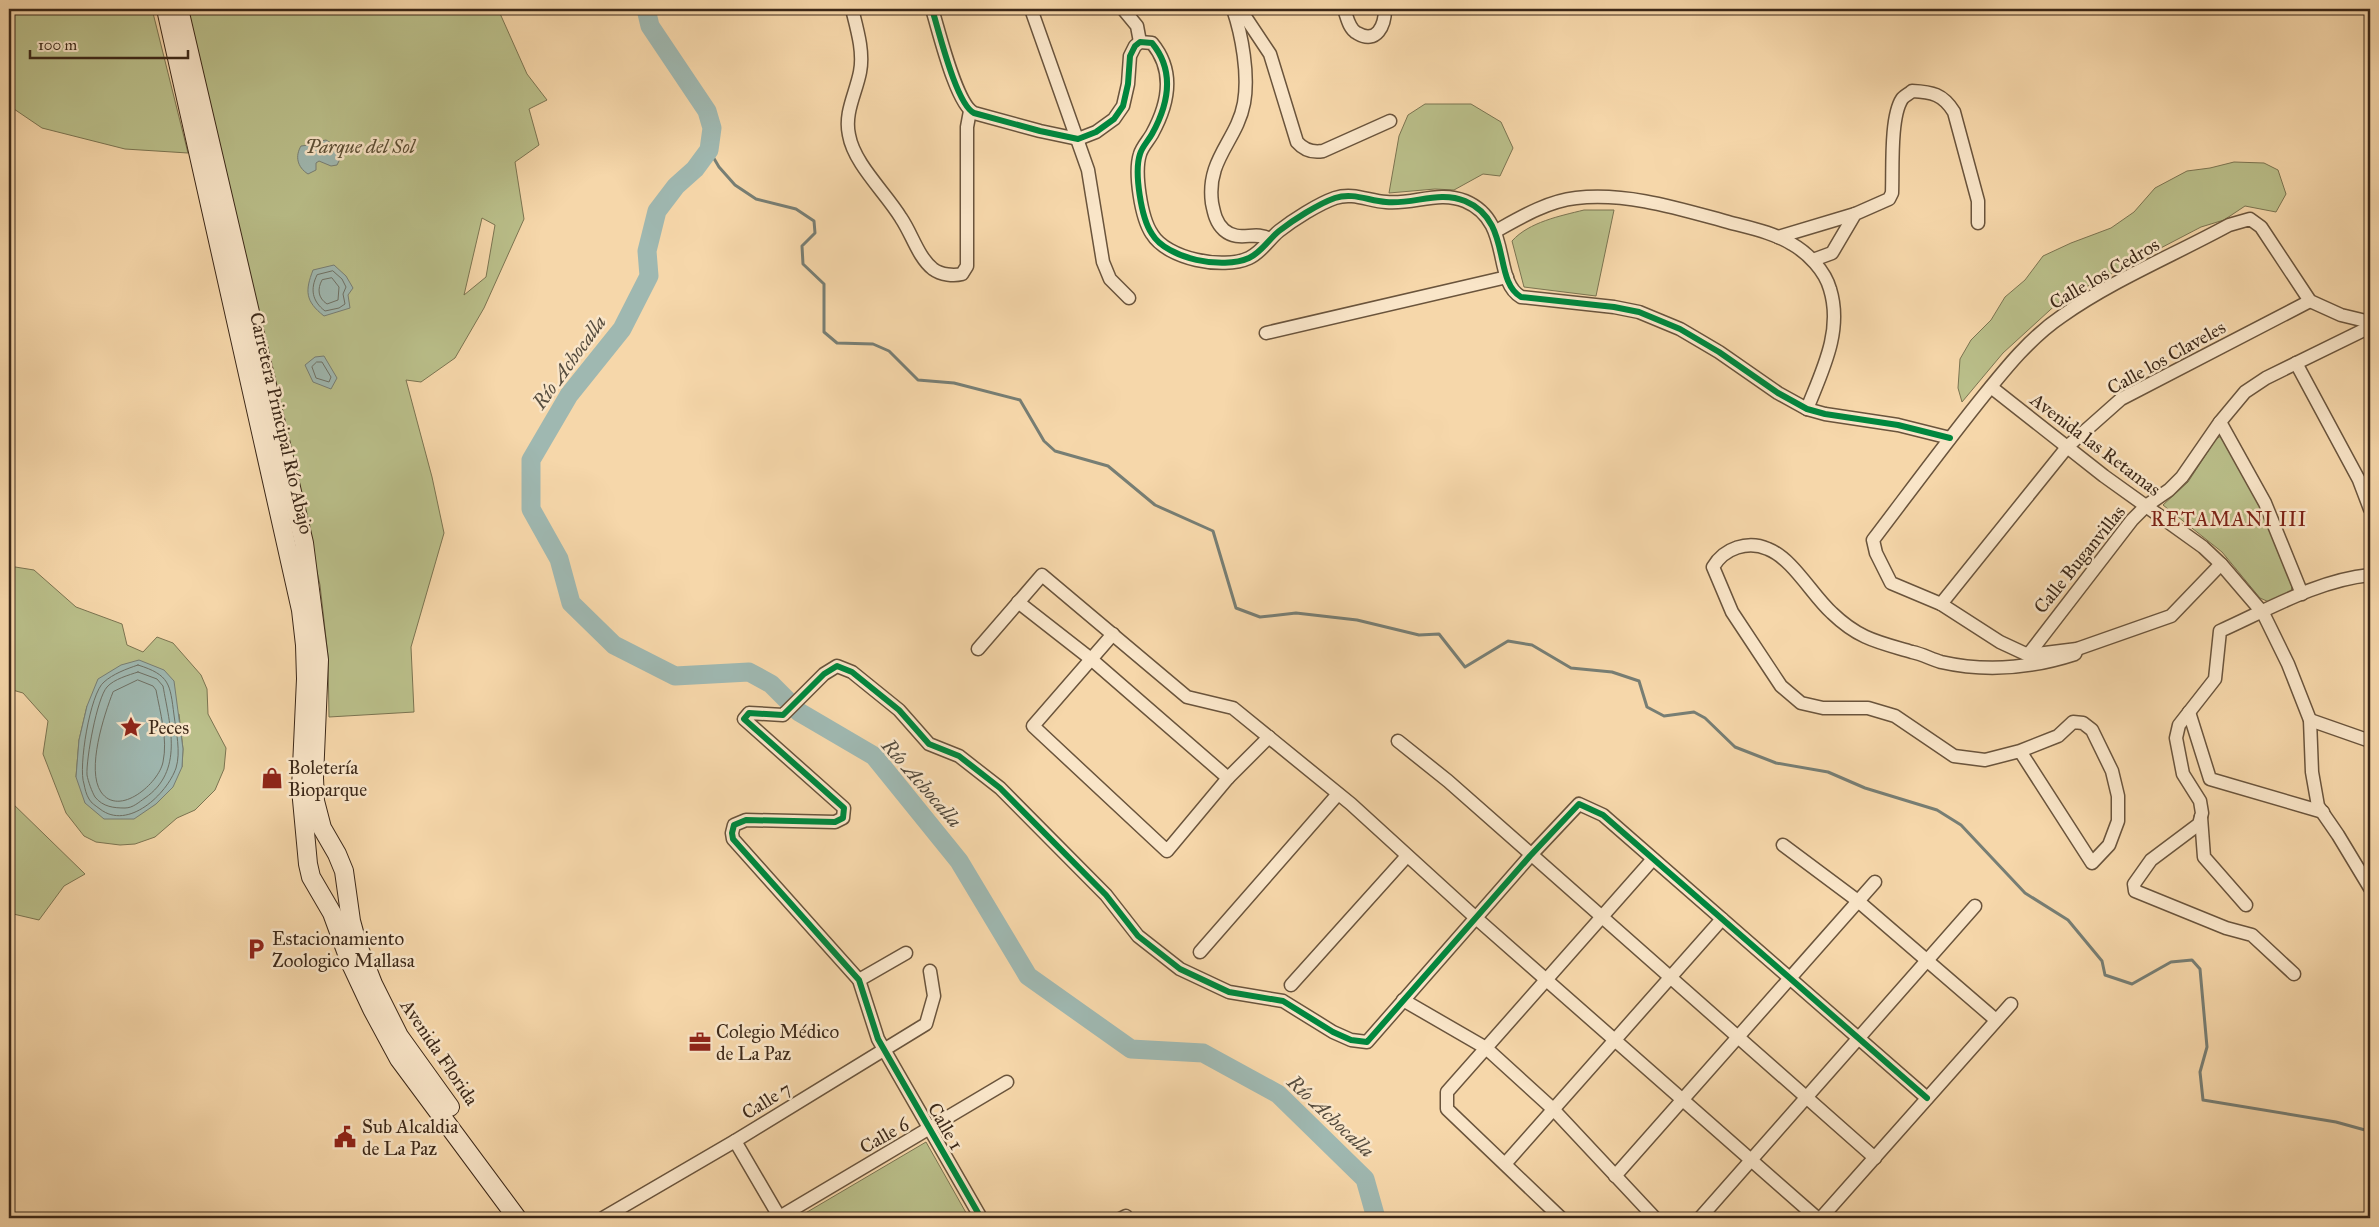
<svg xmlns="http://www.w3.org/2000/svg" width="2379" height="1227" viewBox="0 0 2379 1227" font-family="'IM FELL Great Primer',serif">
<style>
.green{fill:#babf8a;stroke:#7b7451;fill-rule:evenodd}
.water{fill:#9fb8b1;stroke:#777e74}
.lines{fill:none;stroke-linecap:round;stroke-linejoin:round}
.shore{stroke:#6e7064;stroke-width:1}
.stream{stroke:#777e74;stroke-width:3}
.river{stroke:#9fb8b1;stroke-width:19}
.street-casing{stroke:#6a543c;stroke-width:15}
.secondary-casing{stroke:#3c2818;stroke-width:20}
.street{stroke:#f9e5c8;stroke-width:12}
.secondary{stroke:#f9e5c8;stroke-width:18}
.cycleway-casing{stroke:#f9e5c8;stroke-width:9}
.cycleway{stroke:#00873e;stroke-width:6}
.labels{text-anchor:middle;stroke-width:5;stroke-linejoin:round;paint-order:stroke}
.park-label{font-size:19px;font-style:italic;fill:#5c4e34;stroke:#f9e5c8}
.street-label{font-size:19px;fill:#3c2818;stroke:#f9e5c8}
.poi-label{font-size:19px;fill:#3c2818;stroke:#f9e5c8;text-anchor:start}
.water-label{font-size:20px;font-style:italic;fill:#554c3e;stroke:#f9e5c8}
.neighbourhood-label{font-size:20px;letter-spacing:1px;fill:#7a1f14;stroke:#f9e5c8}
</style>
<rect width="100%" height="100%" fill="#f6d7aa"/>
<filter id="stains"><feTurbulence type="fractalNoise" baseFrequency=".004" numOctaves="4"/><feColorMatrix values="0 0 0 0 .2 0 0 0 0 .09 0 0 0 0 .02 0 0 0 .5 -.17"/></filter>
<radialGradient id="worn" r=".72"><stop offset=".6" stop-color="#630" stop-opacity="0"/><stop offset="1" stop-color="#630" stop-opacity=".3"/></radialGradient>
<!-- green -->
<g class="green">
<polygon points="9,9 152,9 188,153 125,149 42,128 14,109 9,87"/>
<path d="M186 9H498L527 74 547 100 529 109 539 145 515 162 524 219 484 308 455 358 421 382 406 380 432 477 444 533 411 647 414 712 329 717 328 656 320 585 288 441ZM482 218 495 225 486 277 464 295Z"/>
<polygon points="1425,104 1471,104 1501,122 1513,148 1500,176 1483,174 1454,190 1435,189 1389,193 1399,136 1408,115"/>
<polygon points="2234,162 2264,163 2278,170 2286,194 2276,212 2245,206 2224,220 2201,227 2061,300 2003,353 1962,402 1958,388 1960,359 1971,340 1991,320 2005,297 2025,280 2043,256 2071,243 2111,228 2134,212 2155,188 2187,171 2210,168"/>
<path d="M1584 210H1614L1596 296 1524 287 1512 241C1529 222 1560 216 1584 210Z"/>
<polygon points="2221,436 2262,507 2292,585 2291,593 2269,602 2260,598 2222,552 2163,505 2188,482 2216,439"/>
<path d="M9 566 34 570 76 607 122 624 127 645 143 652 157 637 173 643 201 675 207 689 208 714 226 748 224 769 215 790 195 810 177 818 155 837 135 844 120 845 96 842 84 836 66 813 43 754 48 721 23 693 9 689ZM87 706 179 714 183 749 182 767 76 777 79 740Z"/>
<polygon points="9,800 85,874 64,886 39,920 9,913"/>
<polygon points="926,1142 969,1218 797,1218"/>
</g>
<!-- water -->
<g class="water">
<path d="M326 140 336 146 340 159 337 165 331 166 319 161 316 163V170L308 174C297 167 295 156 301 146L309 145 313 150 321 141Z"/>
<path d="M334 265 346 276 353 288 348 295 350 308 324 316C305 301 305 291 313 270Z"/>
<polygon points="324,356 337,378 331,389 313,382 305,365 315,357"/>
<polygon points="139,660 164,670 174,681 183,749 182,767 173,787 156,804 134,819 104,819 85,803 76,777 79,740 87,706 98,679 121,665"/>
</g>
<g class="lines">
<!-- shore -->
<g class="shore">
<path d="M333 271 342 279 346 287 343 294 345 304 339 308 325 311C312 301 310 289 317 275Z"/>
<path d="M332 278 339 287 338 300 327 304C318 298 317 289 322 280Z"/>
<polygon points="317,362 322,362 331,377 329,382 316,378 312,367"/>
<path d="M138 665C170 675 170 684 174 715 176 731 181 752 176 768 167 794 128 831 100 809 96 806 91 803 89 799 86 794 85 789 84 784 78 768 90 693 104 682 113 674 126 669 138 665Z"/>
<path d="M138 672 157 679 163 686C170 726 184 771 145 798 139 802 133 808 125 808 114 808 103 807 95 797 92 792 88 781 87 775 86 759 97 698 107 687 114 679 129 675 138 672Z"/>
<path d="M138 680 153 686 156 690C160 712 168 739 163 762 159 783 119 818 101 792 86 770 104 715 113 692Z"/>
</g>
<!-- stream -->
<polyline class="stream" points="709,150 719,167 735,185 756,199 796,209 814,221 815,233 802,246 803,264 824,284 824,332 837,343 873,344 889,351 918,380 954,383 1020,400 1044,441 1055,451 1108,466 1155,505 1213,531 1236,608 1260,617 1296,613 1357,620 1419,635 1439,634 1465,667 1508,641 1532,645 1571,668 1612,672 1639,681 1647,707 1664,716 1694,712 1705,718 1735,747 1776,763 1828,772 1865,788 1937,810 1961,825 2025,893 2068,920 2102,961 2105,975 2132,984 2171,962 2192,960 2200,969 2207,1047 2200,1072 2203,1100 2336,1122 2365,1130 2370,1134"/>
<!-- river -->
<polyline class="river" points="646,9 650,26 707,111 712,128 709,150 695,169 676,186 657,211 647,251 649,276 622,329 569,395 531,460 531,509 559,559 571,603 614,645 675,676 749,672 771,684 799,712 874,756 959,861 1028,976 1131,1049 1203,1053 1278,1094 1365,1179 1376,1218"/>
<!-- street casing -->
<g class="street-casing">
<g id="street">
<path d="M852 9C857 29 864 52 860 72 856 93 844 113 849 135 854 164 886 193 901 218 912 234 918 257 933 269 941 275 954 276 962 274L967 266V127L970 111"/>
<path d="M932 9C939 31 956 104 974 113L1040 131 1078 139 1096 132 1114 119 1123 106 1128 84 1130 56 1135 46 1140 42 1152 43C1176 72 1168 105 1152 134 1148 141 1142 147 1140 154 1134 172 1141 218 1152 234 1167 259 1223 270 1249 258 1262 252 1269 239 1279 231 1293 220 1318 204 1335 198 1353 192 1369 201 1386 202 1413 205 1439 190 1465 201 1513 221 1492 280 1521 297L1614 307 1639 312 1680 329 1719 352 1778 393 1807 409 1825 414 1898 425 1950 438"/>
<polyline points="1031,9 1088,170 1103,262 1110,279 1129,298"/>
<polyline points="1123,9 1137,26 1140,42"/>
<path d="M1233 9C1242 35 1249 75 1244 103 1237 141 1206 159 1212 203 1214 213 1216 223 1224 230 1239 243 1255 230 1270 239"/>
<path d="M1240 9 1270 54 1297 142C1304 150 1312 153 1323 151L1390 121"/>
<path d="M1344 9C1347 17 1349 29 1357 33 1377 45 1385 25 1385 9"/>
<path d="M1496 231C1521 217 1548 201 1576 198 1627 192 1680 209 1728 222 1750 228 1772 232 1792 244 1808 253 1825 271 1830 289 1843 331 1822 371 1807 409"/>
<polyline points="1778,237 1855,214"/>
<path d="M1813 260 1832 253 1855 214 1889 199 1892 193C1893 170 1890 117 1902 99 1904 96 1909 94 1912 91 1932 92 1943 94 1954 112L1978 201V223"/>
<polyline points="1266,333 1507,277"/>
<polyline points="2296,363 2359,480 2370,509"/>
<polyline points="1991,387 2104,476 2203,547 2221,564 2263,613 2288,664 2310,720 2312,772 2318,806 2338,835 2370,888"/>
<polyline points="2220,422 2265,503 2302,594"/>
<path d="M2221 564 2171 616 2077 649 2028 655 2000 642 1941 604 1891 583 1876 553 1873 540C1908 494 1942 448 1977 404 2002 373 2028 339 2062 316 2113 280 2174 255 2229 225L2250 219 2261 227 2310 301 2341 315 2370 322"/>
<polyline points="1018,602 1091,659 1228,778"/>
<polyline points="1941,604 2068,446 2121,399 2310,301"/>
<polyline points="1113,634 1033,726 1167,851 1228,778 1269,737"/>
<polyline points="978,649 1042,575 1187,697 1233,708 1351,804 1476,918 1817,1218"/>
<polyline points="2028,655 2132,520 2146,506 2169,490 2182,477 2220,422 2245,392 2266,378 2370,327"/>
<polyline points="2189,712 2210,779 2323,812"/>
<polyline points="2310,720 2370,741"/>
<polyline points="1398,741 1448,781 1875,1158"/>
<path d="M2020 751 2058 736 2073 722 2083 723 2092 730 2112 771 2118 796V821L2109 845 2092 863 2020 751 1985 760 1954 756 1895 716 1868 708H1823L1801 703 1781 686 1732 612 1713 567C1724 548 1748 540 1768 549 1793 559 1812 595 1832 613 1859 639 1878 642 1912 652 1922 654 1931 659 1941 662 1985 672 2032 668 2075 654L2077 649"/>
<polyline points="2201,817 2204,857 2246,905"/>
<polyline points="1783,845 1858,901 1996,1020"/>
<polyline points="1200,952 1338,794"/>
<path d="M2294 974 2252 935 2226 928 2135 891 2134 884 2151 860 2199 824 2202 813 2200 801 2183 774 2176 738 2179 725 2215 679 2220 631C2267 610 2318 580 2370 575"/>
<polyline points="859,980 906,953"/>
<polyline points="1291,985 1407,856"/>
<polyline points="1403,1000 1486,1048 1553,1109 1655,1218"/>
<polyline points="735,1141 780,1218"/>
<polyline points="1505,1164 1722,919"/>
<polyline points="1615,1176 1875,882"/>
<polyline points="603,1218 735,1141 926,1024 934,996 930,971"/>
<polyline points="778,1218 1007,1082"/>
<polyline points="981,1218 878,1039 859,980 733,839 732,833 734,825 746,820 835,822 843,818 844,808 744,719 749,713 783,715 824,674 837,666 852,672 899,710 929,744 959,756 1000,788 1106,895 1138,936 1180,969 1229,992 1283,1001 1333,1032 1351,1040 1367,1042 1530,856 1579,804 1603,815 1927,1098"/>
<polyline points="1122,1218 1126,1216"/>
<polyline points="1561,1218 1447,1109 1447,1092 1653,859"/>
<polyline points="1700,1218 1975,906"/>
<polyline points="1821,1218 2011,1004"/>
</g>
</g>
<!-- secondary casing -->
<g class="secondary-casing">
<g id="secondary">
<polyline points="166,9 301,610 305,645 306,679 301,789 308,864 311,877 332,913 350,962 372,1009 399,1059 517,1218"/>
<polyline points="179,9 304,543 319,660 314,778 315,801 322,828 337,854 344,871 351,921 357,943 373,984 399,1036 450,1107"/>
</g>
</g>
<!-- street -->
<use href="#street" class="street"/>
<!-- secondary -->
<use href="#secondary" class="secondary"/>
<!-- cycleway casing -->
<g class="cycleway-casing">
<g id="cycleway">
<path d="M932 9C939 31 956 104 974 113L1040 131 1078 139 1096 132 1114 119 1123 106 1128 84 1130 56 1135 46 1140 42 1152 43C1176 72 1168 105 1152 134 1148 141 1142 147 1140 154 1134 172 1141 218 1152 234 1167 259 1223 270 1249 258 1262 252 1269 239 1279 231 1293 220 1318 204 1335 198 1353 192 1369 201 1386 202 1413 205 1439 190 1465 201 1513 221 1492 280 1521 297L1614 307 1639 312 1680 329 1719 352 1778 393 1807 409 1825 414 1898 425 1950 438"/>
<polyline points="981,1218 878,1039 859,980 733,839 732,833 734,825 746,820 835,822 843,818 844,808 744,719 749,713 783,715 824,674 837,666 852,672 899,710 929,744 959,756 1000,788 1106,895 1138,936 1180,969 1229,992 1283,1001 1333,1032 1351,1040 1367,1042 1530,856 1579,804 1603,815 1927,1098"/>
</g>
</g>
<!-- cycleway -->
<use href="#cycleway" class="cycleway"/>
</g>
<!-- icons -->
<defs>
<g id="sight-bare" transform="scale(1.725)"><path d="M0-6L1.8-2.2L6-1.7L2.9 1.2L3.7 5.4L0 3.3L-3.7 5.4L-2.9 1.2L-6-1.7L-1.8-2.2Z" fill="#8f2418" stroke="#f9e5c8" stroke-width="2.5" paint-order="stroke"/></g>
<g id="shop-bare" transform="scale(1.725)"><path d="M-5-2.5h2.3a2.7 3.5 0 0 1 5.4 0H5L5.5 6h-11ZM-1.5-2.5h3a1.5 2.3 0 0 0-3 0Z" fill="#8f2418" stroke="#f9e5c8" stroke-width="2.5" paint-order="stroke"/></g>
<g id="parking-bare" transform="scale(1.725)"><path d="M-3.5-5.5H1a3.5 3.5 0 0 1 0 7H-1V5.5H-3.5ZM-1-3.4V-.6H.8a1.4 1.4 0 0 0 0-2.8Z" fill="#8f2418" stroke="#f9e5c8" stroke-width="2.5" paint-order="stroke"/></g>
<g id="office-bare" transform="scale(1.725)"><path d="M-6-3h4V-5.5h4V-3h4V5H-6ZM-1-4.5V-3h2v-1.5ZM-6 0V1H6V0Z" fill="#8f2418" stroke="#f9e5c8" stroke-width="2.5" paint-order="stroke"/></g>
<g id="civic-bare" transform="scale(1.725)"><path d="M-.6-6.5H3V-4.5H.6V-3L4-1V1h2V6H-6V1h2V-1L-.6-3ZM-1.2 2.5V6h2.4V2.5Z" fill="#8f2418" stroke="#f9e5c8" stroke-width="2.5" paint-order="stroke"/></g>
</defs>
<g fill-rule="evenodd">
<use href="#sight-bare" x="131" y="727"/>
<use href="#shop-bare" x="272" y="778"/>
<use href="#parking-bare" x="256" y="949"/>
<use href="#office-bare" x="700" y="1042"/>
<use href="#civic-bare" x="345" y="1137"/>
</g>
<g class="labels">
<!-- park labels -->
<g class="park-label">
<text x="360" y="153">Parque del Sol</text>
</g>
<!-- street labels -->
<g class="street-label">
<text transform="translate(2104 273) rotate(-30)" y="7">Calle los Cedros</text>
<text transform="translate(2166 357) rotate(-29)" y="7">Calle los Claveles</text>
<text transform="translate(282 423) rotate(77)" y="7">Carretera Principal Río Abajo</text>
<text transform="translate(2096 444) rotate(37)" y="7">Avenida las Retamas</text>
<text transform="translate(2079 559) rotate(-51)" y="7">Calle Buganvillas</text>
<text transform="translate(440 1052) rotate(56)" y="7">Avenida Florida</text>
<text transform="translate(766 1100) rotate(-32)" y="7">Calle 7</text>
<text transform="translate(946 1126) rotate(60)" y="7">Calle 1</text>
<text transform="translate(884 1135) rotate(-30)" y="7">Calle 6</text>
</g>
<!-- poi labels -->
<g class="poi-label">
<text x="148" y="734">Peces</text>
<text x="288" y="774">Boletería<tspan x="288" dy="22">Bioparque</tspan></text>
<text x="272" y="945">Estacionamiento<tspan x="272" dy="22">Zoologico Mallasa</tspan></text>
<text x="716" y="1038">Colegio Médico<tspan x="716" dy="22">de La Paz</tspan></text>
<text x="362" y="1133">Sub Alcaldia<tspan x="362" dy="22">de La Paz</tspan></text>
</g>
<!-- water labels -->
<g class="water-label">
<text transform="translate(569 362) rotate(-54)" y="7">Río Achocalla</text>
<text transform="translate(922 783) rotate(49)" y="7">Río Achocalla</text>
<text transform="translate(1331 1116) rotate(43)" y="7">Río Achocalla</text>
</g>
<!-- neighbourhood labels -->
<g class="neighbourhood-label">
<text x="2229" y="526">RETAMANI III</text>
</g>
</g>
<!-- margin -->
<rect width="2379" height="1227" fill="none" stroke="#f6d7aa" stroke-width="30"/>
<rect x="10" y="10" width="2359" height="1207" fill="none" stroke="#3c2818" stroke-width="2.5"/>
<rect x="15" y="15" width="2349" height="1197" fill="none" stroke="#3c2818"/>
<!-- scale -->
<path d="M30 50v8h158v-8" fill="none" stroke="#3c2818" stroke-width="2.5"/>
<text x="38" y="50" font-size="15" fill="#3c2818" stroke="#f9e5c8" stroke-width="4" paint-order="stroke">100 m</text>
<rect width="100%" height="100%" filter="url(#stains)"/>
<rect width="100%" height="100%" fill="url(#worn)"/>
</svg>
